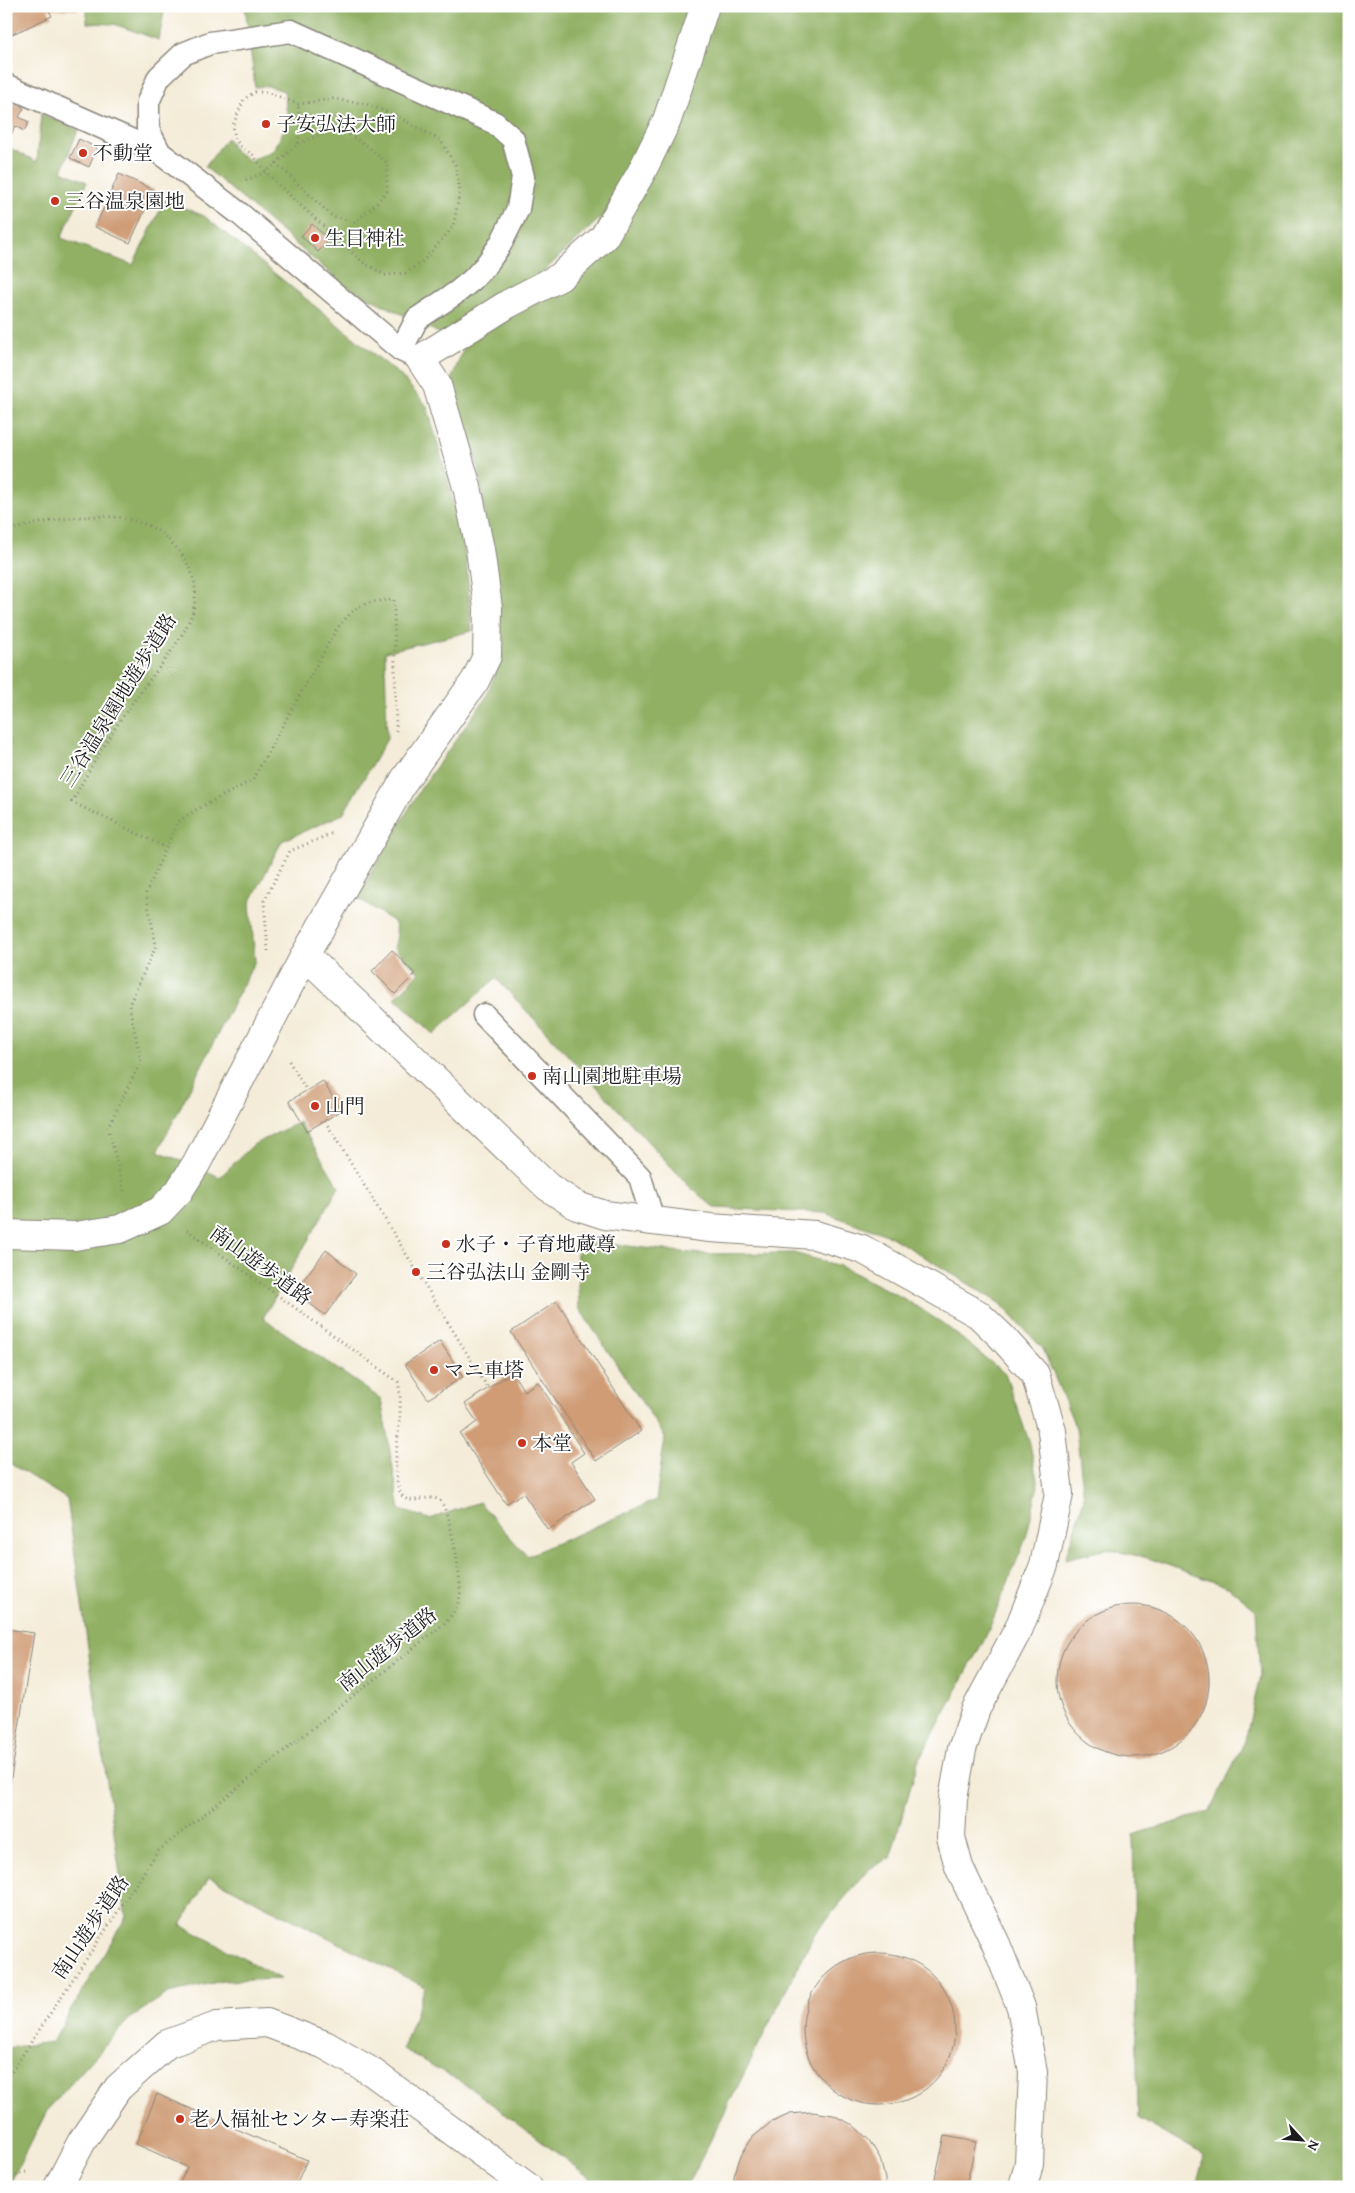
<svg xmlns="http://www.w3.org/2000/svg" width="1355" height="2193" viewBox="0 0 1355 2193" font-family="'Gentium Book Plus','Noto Serif JP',serif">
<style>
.forest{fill:#91b064;stroke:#566640}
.building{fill:#cf9c76}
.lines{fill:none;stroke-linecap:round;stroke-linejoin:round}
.service-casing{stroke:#88847a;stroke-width:25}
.minor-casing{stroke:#88847a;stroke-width:30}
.path{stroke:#88847a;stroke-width:3;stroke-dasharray:1 4;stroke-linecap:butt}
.service{stroke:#fff;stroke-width:22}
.minor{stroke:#fff;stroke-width:28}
.poi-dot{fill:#c8321e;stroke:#fff;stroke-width:2}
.labels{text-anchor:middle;stroke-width:4;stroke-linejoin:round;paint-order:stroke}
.poi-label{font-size:20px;fill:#1c1c1c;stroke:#fff;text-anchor:start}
.street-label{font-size:20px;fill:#1c1c1c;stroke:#fff}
</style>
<rect width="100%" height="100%" fill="#fff"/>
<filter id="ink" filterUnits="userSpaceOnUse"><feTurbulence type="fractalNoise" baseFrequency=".02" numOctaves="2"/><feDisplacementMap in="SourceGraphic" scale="10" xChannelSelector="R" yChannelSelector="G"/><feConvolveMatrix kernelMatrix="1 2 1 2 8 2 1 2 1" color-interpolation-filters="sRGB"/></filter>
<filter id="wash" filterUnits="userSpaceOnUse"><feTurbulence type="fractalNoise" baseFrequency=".0096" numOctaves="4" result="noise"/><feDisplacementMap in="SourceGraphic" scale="20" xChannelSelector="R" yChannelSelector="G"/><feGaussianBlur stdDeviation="1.12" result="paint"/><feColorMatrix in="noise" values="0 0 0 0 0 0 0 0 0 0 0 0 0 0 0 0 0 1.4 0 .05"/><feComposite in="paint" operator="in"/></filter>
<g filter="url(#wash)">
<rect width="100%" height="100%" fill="#f4ecd8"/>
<!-- forest -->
<g class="forest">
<polygon points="87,6 165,6 159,40 114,24 87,23"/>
<polygon points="245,6 693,6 677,73 612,207 544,271 441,334 344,285 205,167 227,138 235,151 250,161 274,150 288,122 284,91 268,86 255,87"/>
<polygon points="713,6 1349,6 1349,2187 1196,2187 1204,2156 1138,2118 1133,1835 1209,1812 1245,1741 1260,1676 1256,1610 1228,1587 1148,1558 1106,1549 1065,1559 1084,1499 1076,1428 1043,1349 1000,1303 890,1236 825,1213 715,1208 691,1188 496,978 434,1034 395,998 419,973 394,948 397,936 395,923 357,897 421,788 485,699 502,658 479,469 449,385 466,343 566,287"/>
<polygon points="41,114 78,130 62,171 87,182 61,238 133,265 165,200 204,216 401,376 427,406 447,477 466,559 472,631 385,652 387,739 343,814 282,841 250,903 255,961 158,1151 220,1177 253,1145 299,1122 339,1187 263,1318 381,1399 400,1510 430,1519 479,1502 527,1556 656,1500 665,1437 579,1308 576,1233 610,1244 700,1254 794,1253 840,1266 903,1298 944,1324 1005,1374 1030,1444 1038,1485 1026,1538 987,1634 918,1762 890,1858 869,1869 815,1933 687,2187 602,2187 468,2086 403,2049 425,1987 209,1877 181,1925 281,1979 222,1981 168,1993 130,2018 48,2109 8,2187 6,2187 6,2048 52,2042 126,1917 67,1499 6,1461 6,146 37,162"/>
</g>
<g id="blocks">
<!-- building -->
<g class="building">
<polygon points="6,6 78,6 78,10 48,9 52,16 6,37"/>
<polygon points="15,103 24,108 19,117 29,122 24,131 15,126 11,135 6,133 6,111 11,113"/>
<polygon points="79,139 97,148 89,167 70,158"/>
<polygon points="119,174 154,190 130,243 95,227"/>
<polygon points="312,224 329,240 318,252 301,236"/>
<polygon points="392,950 415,974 395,994 372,971"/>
<polygon points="323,1081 341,1111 307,1131 289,1101"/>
<polygon points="326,1250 356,1274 325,1315 294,1292"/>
<polygon points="557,1301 641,1431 596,1461 511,1332"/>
<polygon points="440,1341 463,1377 428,1399 405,1364"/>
<polygon points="512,1372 524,1391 538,1382 584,1453 571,1462 595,1499 548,1530 523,1493 506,1504 460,1434 477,1422 465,1404"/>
<circle cx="1133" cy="1681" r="76"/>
<polygon points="6,1629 34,1633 7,1803 6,1803"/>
<circle cx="879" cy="2029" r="76"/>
<polygon points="157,2094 307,2160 295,2187 178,2187 187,2167 136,2144"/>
<polygon points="812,2112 833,2115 853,2125 869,2140 880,2158 885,2179 885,2187 734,2187 734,2176 741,2155 753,2137 770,2123 790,2114"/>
<polygon points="945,2136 976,2142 966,2187 933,2187"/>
</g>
</g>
</g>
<g filter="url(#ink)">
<use href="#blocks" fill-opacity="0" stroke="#88847a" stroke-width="1"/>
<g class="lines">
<!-- service casing -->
<g class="service-casing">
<g id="service">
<polyline points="6,85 160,153"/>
<polyline points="401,350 417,319 456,293 472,280 486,265 500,245 518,209 523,177 517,154 513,139 495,123 291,31 210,43 183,54 159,77 148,102 148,130 160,153 240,214 401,350 420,359"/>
<polyline points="484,1015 640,1177 653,1220"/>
</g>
</g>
<!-- minor casing -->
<g class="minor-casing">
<g id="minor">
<polyline points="305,955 548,1187 577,1206 605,1215 710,1228 815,1235 862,1249 978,1314 1001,1336 1035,1374 1052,1431 1059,1494 1044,1565 1019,1628 976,1709 962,1749 953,1799 951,1837 959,1867 996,1944 1021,2007 1033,2072 1029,2163 1023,2187"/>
<polyline points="6,1234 75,1236 120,1229 160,1211 179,1191 196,1164 305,955 405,779 475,681 487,656 488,608 480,549 467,487 437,385 420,359 508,304 560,277 604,237 641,173 667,120 705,6"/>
<polyline points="58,2187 82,2141 118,2088 167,2044 217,2026 267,2023 325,2045 372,2072 528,2187"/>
</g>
</g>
<!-- path -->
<g class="path">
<polygon points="255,92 267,92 298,104 333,99 366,104 395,115 441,141 455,165 460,191 453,227 423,261 406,273 385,275 364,263 286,192 266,172 253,155 242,148 235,139 233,125 244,99"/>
<polyline points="276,163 333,217 354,222 370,210 387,191 387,163 365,144 336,128 298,144"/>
<polyline points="246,180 266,172 298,144 300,124 298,104"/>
<path d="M6 531C54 519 130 501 169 540 186 557 197 575 195 600 193 631 151 676 133 702 110 734 90 767 72 802L165 847"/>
<polyline points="268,951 264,901 290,851 333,833"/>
<polyline points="289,1061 307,1091"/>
<polyline points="325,1121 488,1388"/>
<path d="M124 1191 108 1127 141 1061 129 1005 156 946 146 893 177 823C199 805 228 795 253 779L336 630C356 605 362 601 394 600L396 732"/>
<path d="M6 2080 158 1851 445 1623C452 1616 458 1606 460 1596 462 1582 450 1507 439 1500 426 1492 406 1511 399 1489 389 1459 406 1416 398 1382L187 1230"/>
<polyline points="6,2178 27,2172"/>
</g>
<!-- service -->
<use href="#service" class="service"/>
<!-- minor -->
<use href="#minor" class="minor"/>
</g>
</g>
<!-- markers -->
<g class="poi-dot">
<circle cx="266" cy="124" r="5"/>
<circle cx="83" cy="153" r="5"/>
<circle cx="55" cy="201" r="5"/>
<circle cx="315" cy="238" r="5"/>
<circle cx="532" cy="1076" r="5"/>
<circle cx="315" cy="1106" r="5"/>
<circle cx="446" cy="1244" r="5"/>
<circle cx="416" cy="1272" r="5"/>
<circle cx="434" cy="1370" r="5"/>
<circle cx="522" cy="1443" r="5"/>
<circle cx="180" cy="2119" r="5"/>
</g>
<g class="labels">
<!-- poi labels -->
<g class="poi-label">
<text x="276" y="131">子安弘法大師</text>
<text x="93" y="160">不動堂</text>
<text x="65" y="208">三谷温泉園地</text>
<text x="325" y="245">生目神社</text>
<text x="542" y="1083">南山園地駐車場</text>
<text x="325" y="1113">山門</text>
<text x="456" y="1251">水子・子育地蔵尊</text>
<text x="426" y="1279">三谷弘法山 金剛寺</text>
<text x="444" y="1377">マニ車塔</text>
<text x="532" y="1450">本堂</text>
<text x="190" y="2126">老人福祉センター寿楽荘</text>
</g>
<!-- street labels -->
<g class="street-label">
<text transform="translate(118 700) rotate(-58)" y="7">三谷温泉園地遊歩道路</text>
<text transform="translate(261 1265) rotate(36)" y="7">南山遊歩道路</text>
<text transform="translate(387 1649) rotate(-39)" y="7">南山遊歩道路</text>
<text transform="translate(90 1927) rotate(-56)" y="7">南山遊歩道路</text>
</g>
</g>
<!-- margin -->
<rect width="1355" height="2193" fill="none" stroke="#fff" stroke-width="25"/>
<!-- north arrow -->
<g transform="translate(1302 2140) rotate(116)" stroke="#ffffff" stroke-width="4" paint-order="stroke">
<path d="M0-4L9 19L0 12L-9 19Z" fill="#1c1c1c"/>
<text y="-8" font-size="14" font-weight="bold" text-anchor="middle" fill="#1c1c1c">N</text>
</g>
</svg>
